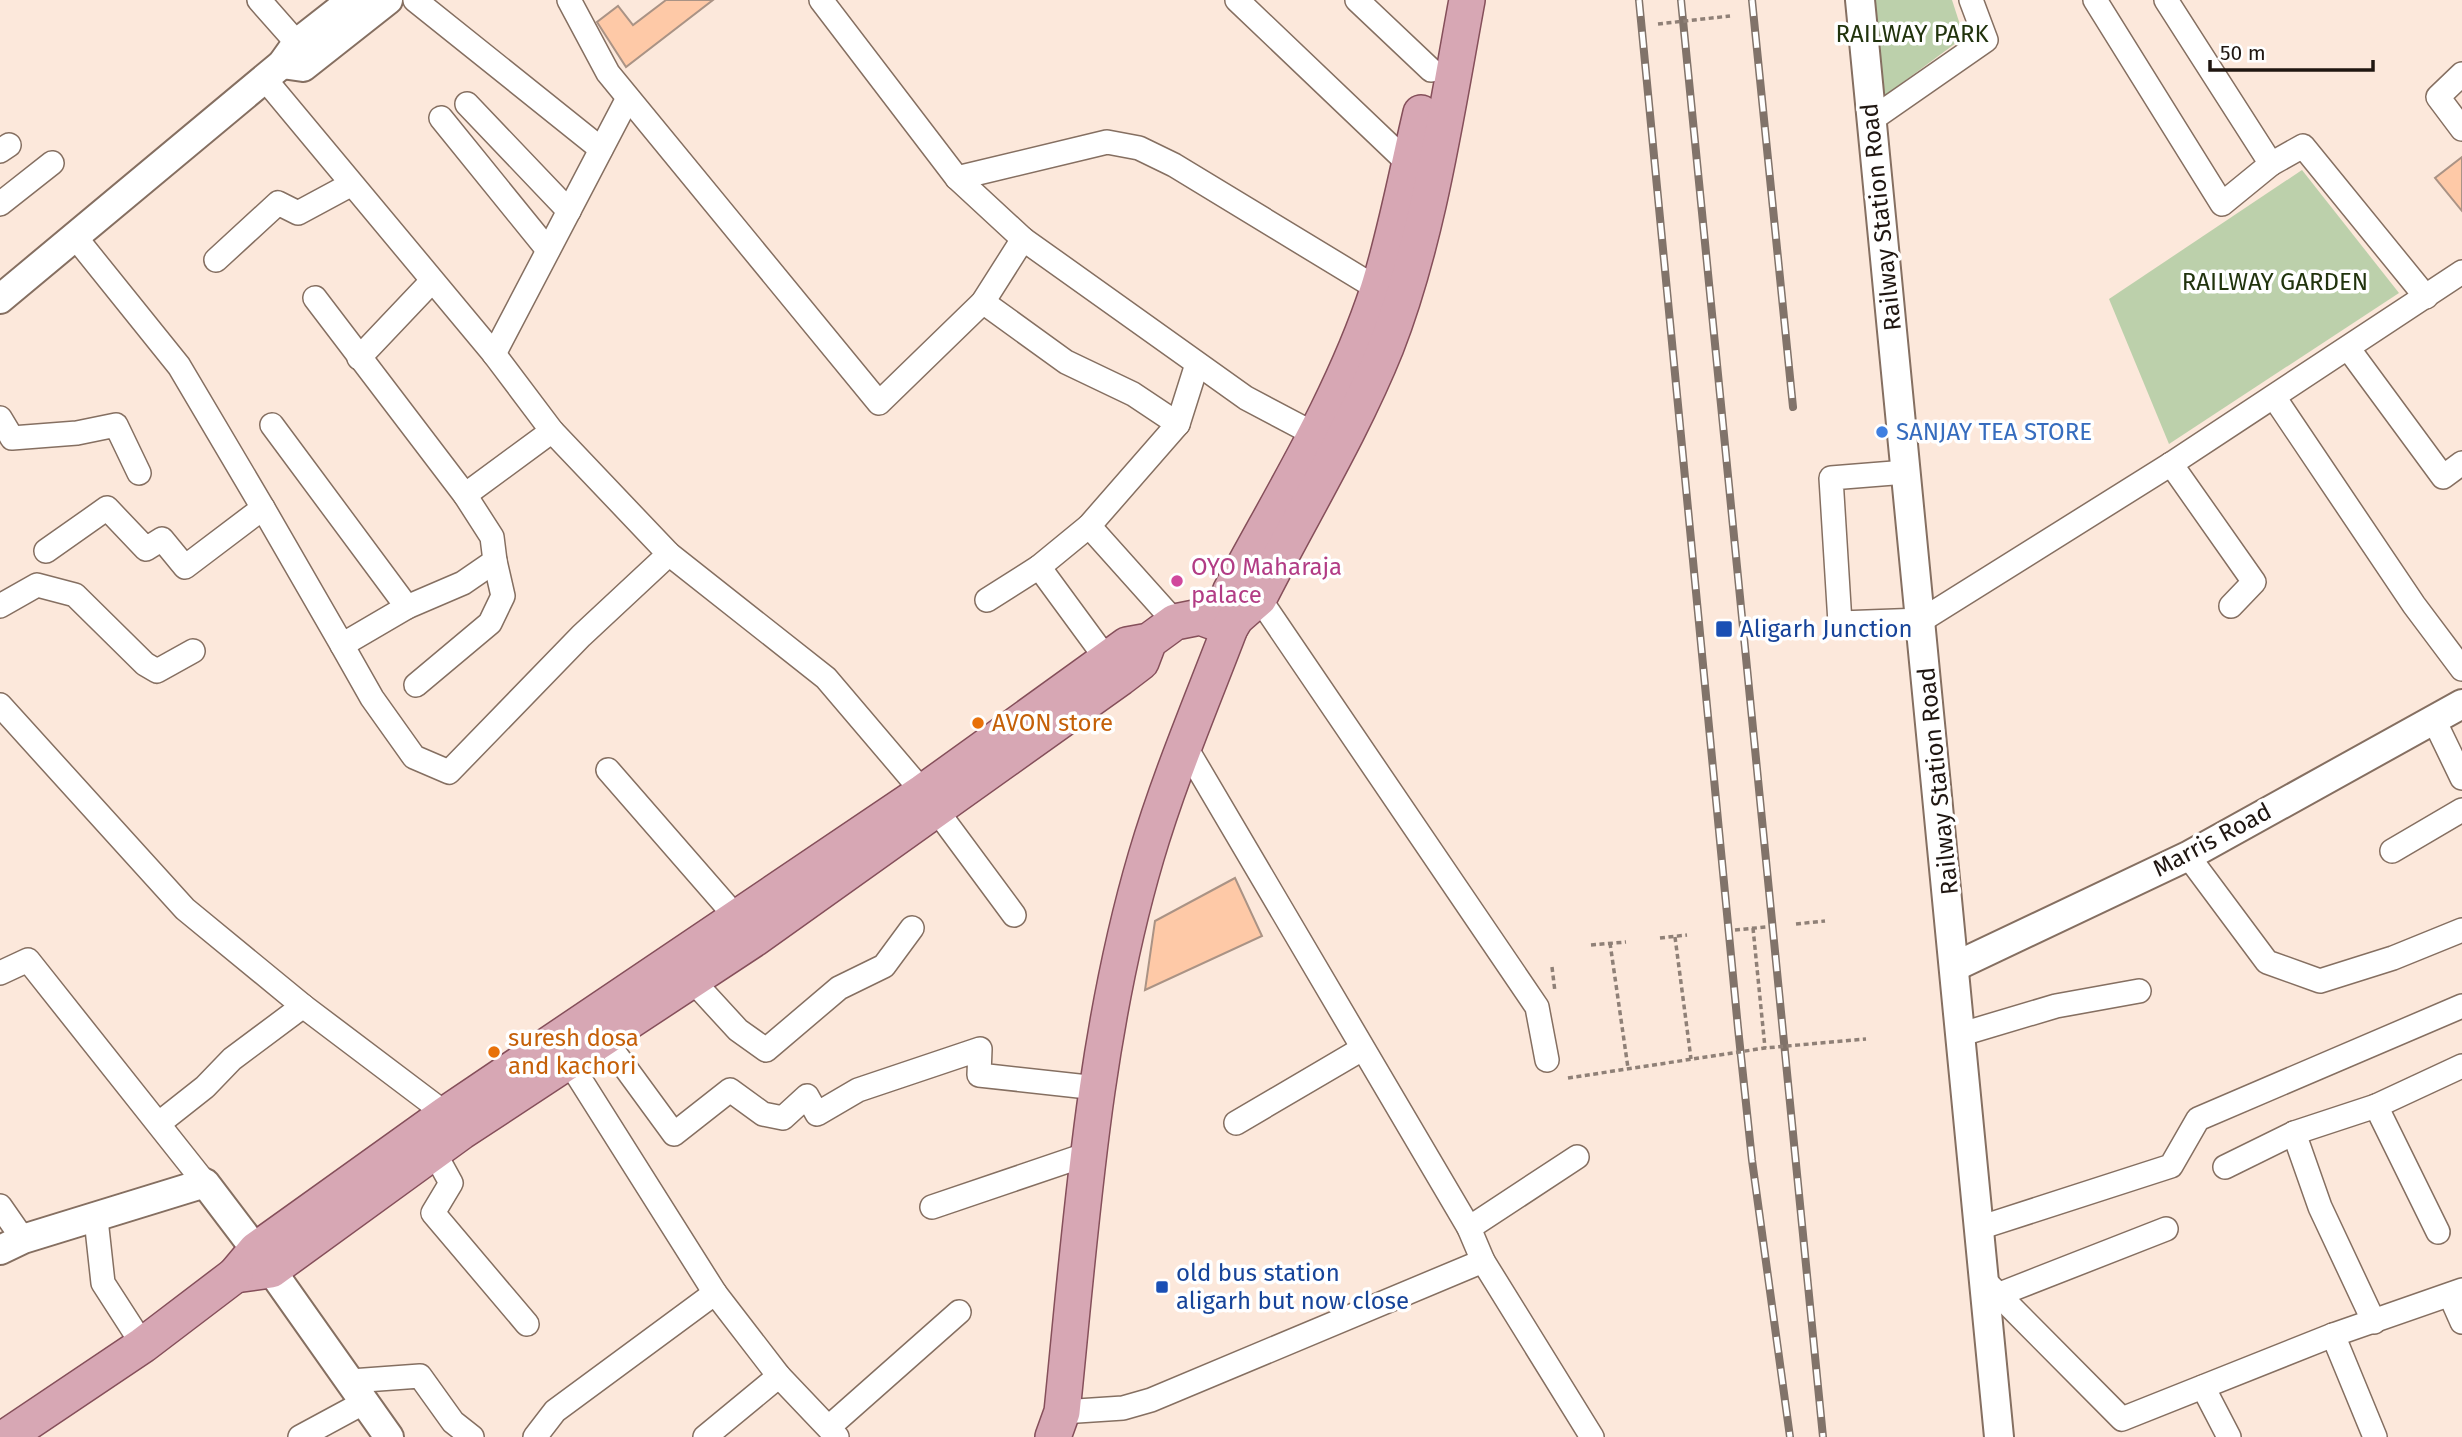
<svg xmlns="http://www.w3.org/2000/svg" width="2462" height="1437" viewBox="0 0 2462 1437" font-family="'Fira Sans',sans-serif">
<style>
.green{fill:#bcd0ab}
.building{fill:#fec9a7;stroke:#aa9385;stroke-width:2}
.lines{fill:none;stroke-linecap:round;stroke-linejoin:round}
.minor-casing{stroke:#856f61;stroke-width:26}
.tertiary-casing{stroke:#856f61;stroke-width:32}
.primary-casing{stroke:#854f5a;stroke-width:38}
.path{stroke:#8f8077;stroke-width:3.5;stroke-dasharray:5 3.5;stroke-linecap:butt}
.minor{stroke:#fff;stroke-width:23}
.tertiary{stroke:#fff;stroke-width:28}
.primary{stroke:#d7a7b4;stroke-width:35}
.rail-casing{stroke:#81736a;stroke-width:8}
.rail{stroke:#fff;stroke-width:5;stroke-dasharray:16;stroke-linecap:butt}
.path-bridge{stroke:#8f8077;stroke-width:3.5;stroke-dasharray:5 3.5;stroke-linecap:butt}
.shop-dot{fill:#3f7fe0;stroke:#fff;stroke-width:2.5}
.hotel-dot{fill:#d1479c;stroke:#fff;stroke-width:2.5}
.transit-dot{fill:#1a4fb4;stroke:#fff;stroke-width:2.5}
.food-dot{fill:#e8710a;stroke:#fff;stroke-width:2.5}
.labels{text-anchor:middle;stroke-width:7;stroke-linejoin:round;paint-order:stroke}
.park-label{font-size:24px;fill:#21330d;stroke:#fff}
.street-label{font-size:24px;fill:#1f1611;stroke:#fff}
.shop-label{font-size:24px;fill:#366cbe;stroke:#fff;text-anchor:start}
.hotel-label{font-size:24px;fill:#b23c85;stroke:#fff;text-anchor:start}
.transit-label{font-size:24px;fill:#164399;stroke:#fff;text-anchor:start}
.food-label{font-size:24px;fill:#c56008;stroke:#fff;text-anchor:start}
</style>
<rect width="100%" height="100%" fill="#fce8db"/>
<!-- green -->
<g class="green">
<polygon points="1874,0 1952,0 1964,37 1883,97"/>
<polygon points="2302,170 2399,293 2169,444 2109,299"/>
</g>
<!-- building -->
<g class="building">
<polygon points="666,0 713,0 626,67 597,22 618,6 633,25"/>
<polygon points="2462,157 2462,211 2435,178"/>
<polygon points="1235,878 1262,936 1145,990 1155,921"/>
</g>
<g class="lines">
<!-- minor casing -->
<g class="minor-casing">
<g id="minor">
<polyline points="259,0 297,43"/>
<polyline points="415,0 601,149"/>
<polyline points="569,0 608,73 879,403 983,302 1023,239"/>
<polyline points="821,0 957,178 1023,239 1246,398 1316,435"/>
<polyline points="1237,0 1409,164"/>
<polyline points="1357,0 1431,70"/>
<polyline points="2095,0 2222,204 2271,164"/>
<polyline points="2166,0 2271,164 2303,146 2426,297"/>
<polyline points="2462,74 2438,97 2462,129"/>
<polyline points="264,78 494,354 552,431 669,554 826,678 923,792 1014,915"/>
<polyline points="467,104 569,211"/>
<polyline points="441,118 548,250"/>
<polyline points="1871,120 1986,40 1971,0"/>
<polyline points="0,151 9,145"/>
<polyline points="957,178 1107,142 1139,148 1174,165 1378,289"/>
<polyline points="0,204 52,163"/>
<polyline points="76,238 179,366 263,508"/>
<polyline points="216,260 278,203 298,213 350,185"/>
<polyline points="983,302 1066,362 1133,394 1178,424"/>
<polyline points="2348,348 2443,477 2462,463"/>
<polyline points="494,354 628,98"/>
<polyline points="359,358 432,281"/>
<polyline points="2274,397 2414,605 2462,669"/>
<polyline points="0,418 12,438 77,433 116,425 139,473"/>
<polyline points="272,425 407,607"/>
<polyline points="2171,464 2254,582 2231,606"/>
<polyline points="1906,472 1831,478 1840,623 1922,620 2171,464 2462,272"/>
<polyline points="465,495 552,431"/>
<polyline points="1089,526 1178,424 1197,364"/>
<polyline points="46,551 107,508 146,549 162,539 185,567 263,508 342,645 407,607 463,583 495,561 492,537 465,495 315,298"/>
<polyline points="1039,567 1089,526 1175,622"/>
<polyline points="1259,598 1537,1007 1547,1060"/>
<polyline points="987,600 1039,567 1108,661"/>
<polyline points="0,606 37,585 75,595 145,664 157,671 193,651"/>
<polyline points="342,645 372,698 414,757 449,772 581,636 669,554"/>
<polyline points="416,685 490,623 503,596 495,561"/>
<polyline points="0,705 185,909 303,1006 446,1114 454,1123"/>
<polyline points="2433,718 2462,778"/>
<polyline points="1185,746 1469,1228 1483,1261 1592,1437"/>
<polyline points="608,770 744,926"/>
<polyline points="2392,851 2462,810"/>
<polyline points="2188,856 2267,962 2320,981 2393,958 2462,930"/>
<polyline points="0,973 28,960 205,1183"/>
<polyline points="693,981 738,1030 766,1050 839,988 884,966 912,928"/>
<polyline points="1962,1034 2056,1006 2139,991"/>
<polyline points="603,1037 674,1134 730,1090 763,1114 783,1118 807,1096 817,1114 858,1090 980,1049 979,1075 1097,1088"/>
<polyline points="561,1049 715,1293"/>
<polyline points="2376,1106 2438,1232"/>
<polyline points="167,1117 205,1087 232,1059 303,1006"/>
<polyline points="1236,1123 1362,1049"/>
<polyline points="2294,1133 2320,1207 2374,1322"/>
<polyline points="434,1152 451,1183 433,1213 527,1324"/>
<polyline points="2225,1167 2294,1133 2376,1106 2462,1066"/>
<polyline points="0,1206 23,1239"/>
<polyline points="932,1207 1088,1154"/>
<polyline points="96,1219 103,1283 143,1345"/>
<polyline points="1469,1228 1577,1157"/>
<polyline points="1979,1228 2171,1166 2198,1119 2462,1006"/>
<polyline points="1984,1280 2122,1419 2333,1335 2462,1290"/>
<polyline points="2000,1294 2166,1229"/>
<polyline points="2450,1295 2462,1322"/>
<polyline points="2333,1335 2375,1437"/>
<polyline points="351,1381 420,1376 453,1422 472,1437"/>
<polyline points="2203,1387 2229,1437"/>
<polyline points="1062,1412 1123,1408 1151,1400 1483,1261"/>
<polyline points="829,1427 959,1312"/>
<polyline points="300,1437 363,1403"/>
<polyline points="535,1437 555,1411 715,1293 779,1376 837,1437"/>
<polyline points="705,1437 779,1376"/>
</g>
</g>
<!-- tertiary casing -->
<g class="tertiary-casing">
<g id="tertiary">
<polyline points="1860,0 1999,1437"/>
<polyline points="282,64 303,67 388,0"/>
<polyline points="0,299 282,64 297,43 352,0"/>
<polyline points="1956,966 2188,856 2462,704"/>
<polyline points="0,1250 23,1239 205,1183 271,1270 389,1437"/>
</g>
</g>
<!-- primary casing -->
<g class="primary-casing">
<g id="primary">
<path d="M1236 618 1230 592C1283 493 1343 397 1378 290 1396 233 1407 172 1421 113"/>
<polyline points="1149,641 1141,662 1120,678 754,939 461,1132 271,1270 235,1275 256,1250 446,1114 923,792 1127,645 1149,641 1175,622 1200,617 1230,628"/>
<polyline points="6,1437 143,1345 235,1275"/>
<path d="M1053 1437 1062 1412C1081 1227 1093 1037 1146 857 1169 779 1201 704 1230 628L1236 618 1259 598C1301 515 1351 434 1386 347 1428 239 1446 114 1467 0"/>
</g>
</g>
<!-- path -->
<g class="path">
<polyline points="1796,924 1825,921"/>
<polyline points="1753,928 1765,1048"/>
<polyline points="1735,930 1766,927"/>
<polyline points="1675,937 1691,1059"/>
<polyline points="1660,938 1687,935"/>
<polyline points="1610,943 1628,1068"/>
<polyline points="1591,945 1626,942"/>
<polyline points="1552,967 1555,992"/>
</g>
<!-- minor -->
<use href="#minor" class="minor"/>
<!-- tertiary -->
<use href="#tertiary" class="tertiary"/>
<!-- primary -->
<use href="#primary" class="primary"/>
<!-- rail casing -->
<g class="rail-casing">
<g id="rail">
<polyline points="1639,0 1738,1028 1752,1160 1790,1437"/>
<polyline points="1681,0 1823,1437"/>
<polyline points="1752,0 1793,407"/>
</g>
</g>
<!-- rail -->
<use href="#rail" class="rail"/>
<!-- path-bridge -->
<g class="path-bridge">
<polyline points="1658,24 1730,16"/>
<polyline points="1568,1078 1765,1048 1866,1039"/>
</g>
</g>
<!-- markers -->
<circle class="shop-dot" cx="1882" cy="432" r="7"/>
<circle class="hotel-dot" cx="1177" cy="581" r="7"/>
<g class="transit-dot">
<rect x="1715" y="620" width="18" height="18" rx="3.5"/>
<rect x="1155" y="1280" width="14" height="14" rx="3.5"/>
</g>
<g class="food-dot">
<circle cx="978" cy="723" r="7"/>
<circle cx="494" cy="1052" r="7"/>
</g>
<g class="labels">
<!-- park labels -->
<g class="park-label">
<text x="1912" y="42">RAILWAY PARK</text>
<text x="2275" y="290">RAILWAY GARDEN</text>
</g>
<!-- street labels -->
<g class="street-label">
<text transform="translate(1881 217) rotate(-96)" y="8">Railway Station Road</text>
<text transform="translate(1938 781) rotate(-96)" y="8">Railway Station Road</text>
<text transform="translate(2212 840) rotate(-28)" y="8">Marris Road</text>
</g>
<!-- shop labels -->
<g class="shop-label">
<text x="1896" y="440">SANJAY TEA STORE</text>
</g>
<!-- hotel labels -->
<g class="hotel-label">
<text x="1191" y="575">OYO Maharaja<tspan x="1191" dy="28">palace</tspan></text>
</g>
<!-- transit labels -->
<g class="transit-label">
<text x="1740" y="637">Aligarh Junction</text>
<text x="1176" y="1281">old bus station<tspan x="1176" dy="28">aligarh but now close</tspan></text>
</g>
<!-- food labels -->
<g class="food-label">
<text x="992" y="731">AVON store</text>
<text x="508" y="1046">suresh dosa<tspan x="508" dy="28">and kachori</tspan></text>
</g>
</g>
<!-- scale -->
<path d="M2210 60v10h163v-10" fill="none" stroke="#1f1611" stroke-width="3.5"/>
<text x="2220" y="60" font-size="21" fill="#1f1611" stroke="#ffffff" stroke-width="5" paint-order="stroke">50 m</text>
</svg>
